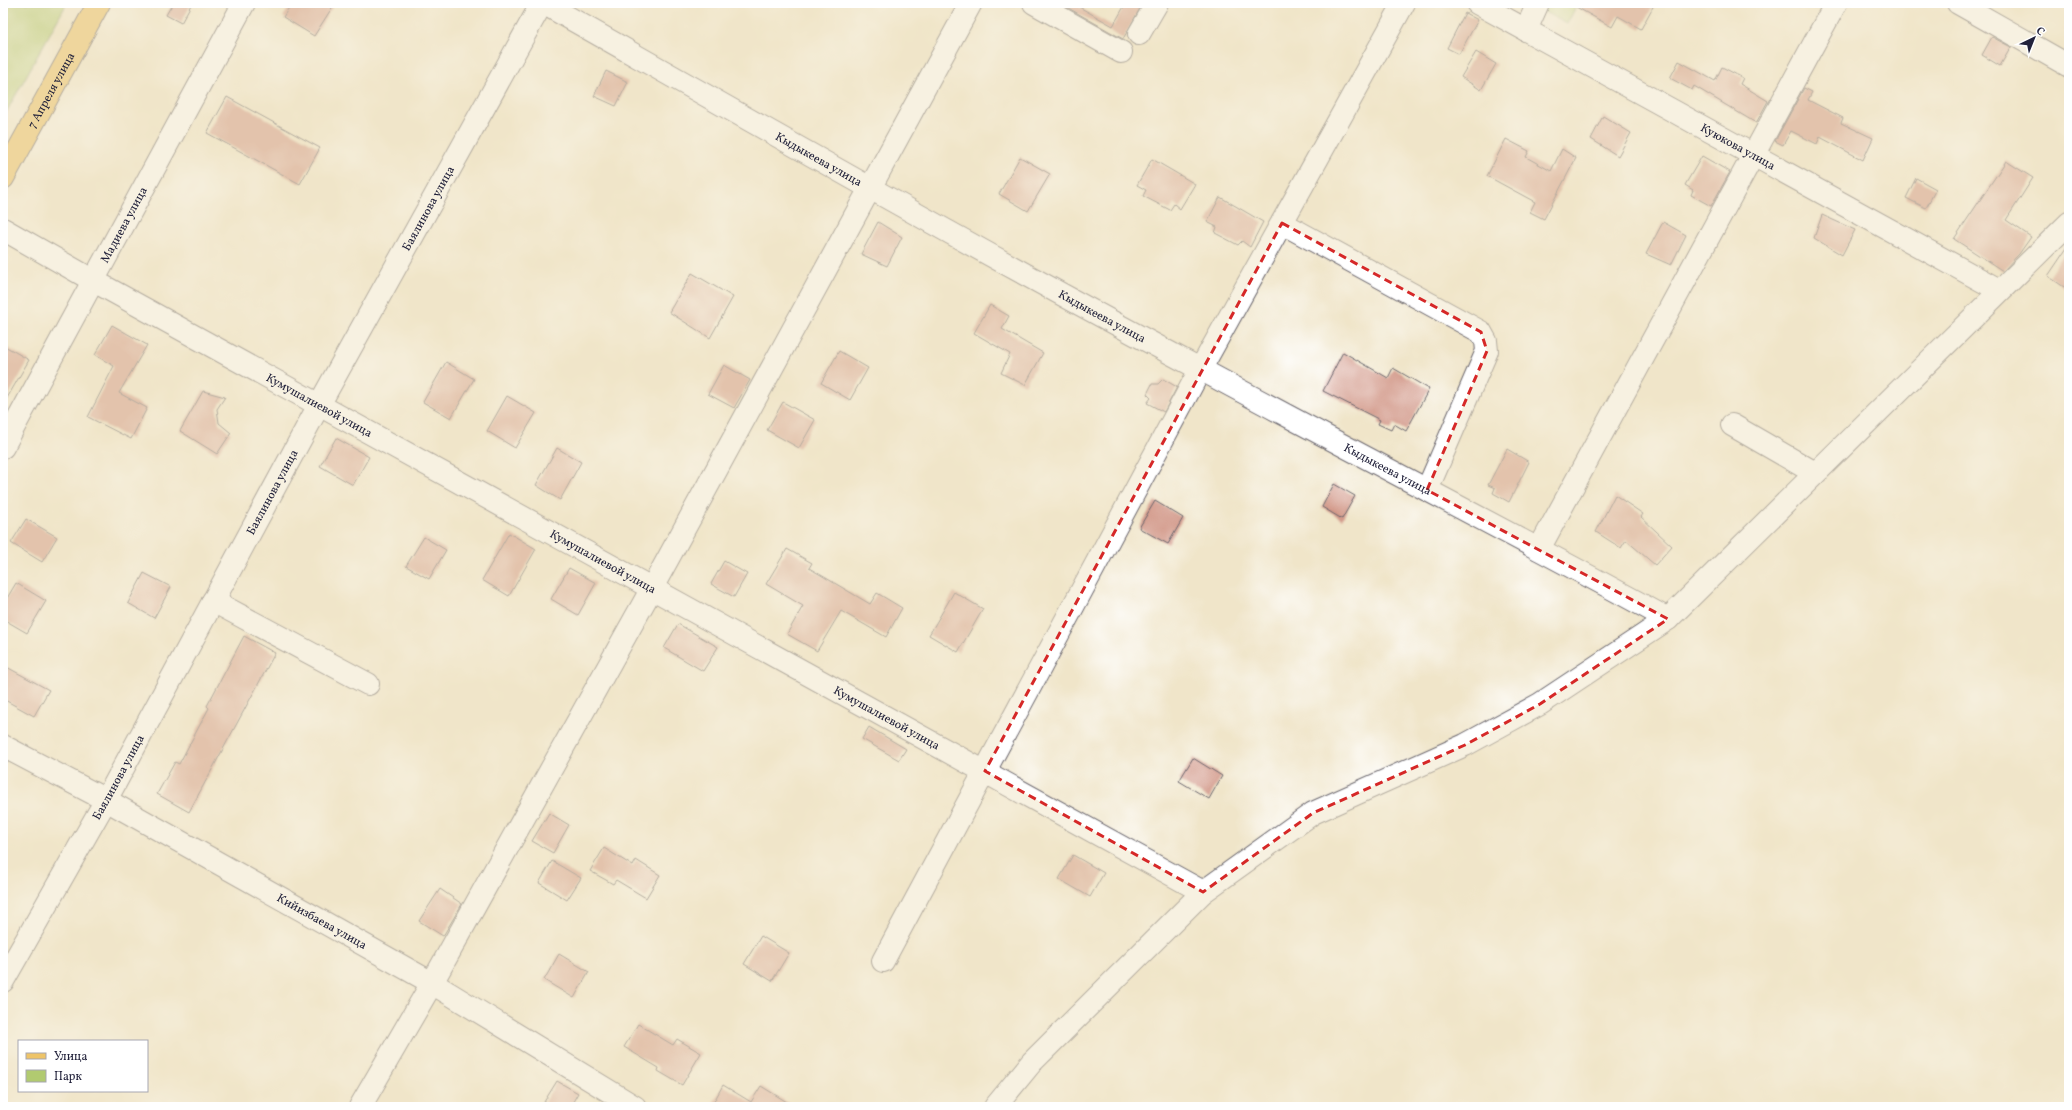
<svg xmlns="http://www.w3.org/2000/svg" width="2072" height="1110" viewBox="0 0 2072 1110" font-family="Vollkorn,serif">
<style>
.green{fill:#b1ca70;stroke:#6a7656}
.building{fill:#d39a8a}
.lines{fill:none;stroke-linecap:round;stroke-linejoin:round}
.minor-casing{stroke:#6a666d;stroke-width:24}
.major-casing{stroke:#6a666d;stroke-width:24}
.minor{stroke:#fff;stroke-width:22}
.major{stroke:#eec469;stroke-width:22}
.marked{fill:none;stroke:#d62828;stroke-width:3;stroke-dasharray:8 5;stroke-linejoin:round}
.labels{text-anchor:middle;stroke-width:4;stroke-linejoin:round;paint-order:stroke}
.street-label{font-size:12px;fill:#22223b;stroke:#fff}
</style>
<rect width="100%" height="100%" fill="#fff"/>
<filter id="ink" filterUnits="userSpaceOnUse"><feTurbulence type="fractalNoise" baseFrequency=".025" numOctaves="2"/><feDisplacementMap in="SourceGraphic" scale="8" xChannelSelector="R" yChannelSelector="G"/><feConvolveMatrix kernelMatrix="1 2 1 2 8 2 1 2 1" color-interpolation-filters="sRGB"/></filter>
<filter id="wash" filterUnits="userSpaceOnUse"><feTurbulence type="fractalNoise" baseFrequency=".012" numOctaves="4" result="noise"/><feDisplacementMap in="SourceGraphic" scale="16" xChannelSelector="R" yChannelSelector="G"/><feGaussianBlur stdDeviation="0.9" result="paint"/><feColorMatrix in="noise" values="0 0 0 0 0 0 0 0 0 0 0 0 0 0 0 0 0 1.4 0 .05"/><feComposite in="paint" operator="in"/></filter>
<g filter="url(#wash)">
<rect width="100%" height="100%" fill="#f0e5c9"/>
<!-- green -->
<g class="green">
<polygon points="3,3 67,3 3,118"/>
<polygon points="1527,3 1578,3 1567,24"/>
</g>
<g id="blocks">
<!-- building -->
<g class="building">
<polygon points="173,3 192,3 181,23 166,15"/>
<polygon points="292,3 335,3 314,36 283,17"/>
<polygon points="1065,3 1072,3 1113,26 1126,3 1143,3 1123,39 1063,5"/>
<polygon points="1569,3 1655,3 1641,29 1618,16 1612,27"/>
<polygon points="1465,13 1478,20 1459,54 1447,48"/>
<polygon points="1992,37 2011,47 2000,66 1982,55"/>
<polygon points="1476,52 1496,64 1481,90 1461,77"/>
<polygon points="1679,61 1715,81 1722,67 1743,78 1740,84 1768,101 1756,123 1694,86 1692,90 1670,78"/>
<polygon points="606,71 628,82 616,106 594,96"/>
<polygon points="1804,88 1812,92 1808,100 1843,118 1841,123 1873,138 1863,160 1820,137 1817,144 1791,131 1783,145 1775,141"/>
<polygon points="227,97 320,148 300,184 207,133"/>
<polygon points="1603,116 1631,133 1618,156 1591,139"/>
<polygon points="1506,139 1529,151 1526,157 1551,171 1562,149 1576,158 1544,219 1530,212 1535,202 1487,176"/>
<polygon points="1702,156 1730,172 1711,206 1691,195 1693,190 1685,185"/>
<polygon points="1020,157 1050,174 1028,211 999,194"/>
<polygon points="1152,159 1195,184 1180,209 1174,204 1170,210 1143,196 1146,190 1137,185"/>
<polygon points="2006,161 2033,178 2006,220 2031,237 2019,254 2003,271 1954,239"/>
<polygon points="1916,178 1936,189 1926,208 1906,198"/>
<polygon points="1220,197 1263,222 1250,247 1242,241 1238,245 1215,233 1217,227 1207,222"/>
<polygon points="1822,215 1855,230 1842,255 1814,238"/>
<polygon points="878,222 902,237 887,266 861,254"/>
<polygon points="1663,222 1686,235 1671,265 1646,254"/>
<polygon points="2069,245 2069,281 2064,287 2048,276"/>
<polygon points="692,273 733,297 710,338 669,312"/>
<polygon points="990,305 1009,316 1002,329 1043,353 1025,385 1001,373 1010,354 974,333"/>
<polygon points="112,325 147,345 119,393 147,408 131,439 88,417 114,366 95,355"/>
<polygon points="3,345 29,360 3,405"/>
<polygon points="839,351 868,368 850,400 821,383"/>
<polygon points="1343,352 1388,378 1393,368 1429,389 1406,431 1394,424 1391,430 1378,424 1380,420 1323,391"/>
<polygon points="446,362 474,379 451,418 423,402"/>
<polygon points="724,365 750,380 734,408 708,394"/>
<polygon points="1163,379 1177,387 1164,412 1147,403 1151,398 1147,394 1152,384 1158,384"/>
<polygon points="203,391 225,397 217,409 219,423 231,433 217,454 180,431"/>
<polygon points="507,396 536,413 515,448 487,431"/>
<polygon points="783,402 815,420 799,448 767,430"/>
<polygon points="336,438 369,457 353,485 320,466"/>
<polygon points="557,448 581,462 560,500 536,485"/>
<polygon points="1507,449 1529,462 1509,502 1493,493 1495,488 1488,485"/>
<polygon points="1334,484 1355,496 1342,519 1322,507"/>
<polygon points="1615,495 1643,514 1641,517 1672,546 1655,565 1626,540 1621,548 1596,532"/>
<polygon points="1155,501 1183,518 1168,544 1139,528"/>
<polygon points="26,519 57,537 42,562 11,543"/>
<polygon points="509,533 536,549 509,596 482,580"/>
<polygon points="424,537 446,550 429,579 406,566"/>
<polygon points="787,549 812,563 809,568 870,604 877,593 902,608 886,637 841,611 817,651 787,634 803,606 766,584"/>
<polygon points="724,561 747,574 734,597 711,584"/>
<polygon points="569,568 596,583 578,615 551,599"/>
<polygon points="144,573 171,587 154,618 128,603"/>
<polygon points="16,583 46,601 27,633 3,619 3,605"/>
<polygon points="954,592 983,609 958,652 929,635"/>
<polygon points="678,624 718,647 703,671 664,648"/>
<polygon points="244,636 275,653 189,812 157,794 175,762 179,764 209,708 207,706"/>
<polygon points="3,665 49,690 34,716 3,699"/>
<polygon points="869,727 906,749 899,760 862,739"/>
<polygon points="1193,758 1222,776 1209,799 1179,781"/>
<polygon points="549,813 569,825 553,853 532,841"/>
<polygon points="604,848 633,866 636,860 660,875 646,898 616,880 613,884 590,871"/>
<polygon points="1073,855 1104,873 1090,897 1059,879"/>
<polygon points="552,861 581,878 567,900 539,883"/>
<polygon points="440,889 462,904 443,936 419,921"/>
<polygon points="761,936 789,953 772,981 744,964"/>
<polygon points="559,954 589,972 574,998 544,980"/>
<polygon points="638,1024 673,1045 677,1039 701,1053 682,1085 658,1071 659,1068 624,1047"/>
<polygon points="557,1081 578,1093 570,1107 552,1107 544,1102"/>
<polygon points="723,1085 751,1102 761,1086 795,1107 711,1107"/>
</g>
</g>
</g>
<g filter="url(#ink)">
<use href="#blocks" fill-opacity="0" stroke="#6a666d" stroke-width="1"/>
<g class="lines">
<!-- minor casing -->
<g class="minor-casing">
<g id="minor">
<path id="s1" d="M543 3C762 127 980 252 1202 370 1357 454 1513 534 1668 619"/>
<polyline points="1034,3 1121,52"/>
<path id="s2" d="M1477 3 1999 290"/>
<polyline points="1958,3 2069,66"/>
<polyline points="1526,30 1538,3"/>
<polyline points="1139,34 1157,3"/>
<polyline points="1282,223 1481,332 1486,341 1487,351 1427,490"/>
<path id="s3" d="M3 229 94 281 1203 892"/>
<polyline points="1732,425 1815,473"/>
<path id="s4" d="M3 447 244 3"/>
<polyline points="1539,549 1836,3"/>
<polyline points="213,601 368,684"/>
<path id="s5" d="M3 746 106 800 432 983 635 1107"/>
<polyline points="883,961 1200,370 1404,3"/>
<path id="s6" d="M3 981 106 800 319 405 542 3"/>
<polyline points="360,1107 432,983 652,588 971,3"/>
<polyline points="995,1107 1032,1062 1203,892 1313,813 1465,745 1540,704 1668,619 2069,223"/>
</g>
</g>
<!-- major casing -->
<g class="major-casing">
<g id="major">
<path id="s7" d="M3 178 99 3"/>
</g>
</g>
<!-- minor -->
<use href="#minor" class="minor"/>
<!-- major -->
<use href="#major" class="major"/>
</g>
</g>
<!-- marked area -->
<path d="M0 0H2072V1110H0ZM1282 223 1481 332 1487 351 1427 490 1668 619 1540 704 1465 745 1313 813 1203 892 985 771Z" fill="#f0e5c9" fill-opacity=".55" fill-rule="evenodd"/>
<path class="marked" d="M1282 223 1481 332 1487 351 1427 490 1668 619 1540 704 1465 745 1313 813 1203 892 985 771Z"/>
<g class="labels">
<!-- street labels -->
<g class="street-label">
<text dy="4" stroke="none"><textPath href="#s7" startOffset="100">7 Апреля улица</textPath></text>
<text dy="4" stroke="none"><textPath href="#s2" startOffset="298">Куюкова улица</textPath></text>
<text dy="4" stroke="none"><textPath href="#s1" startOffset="317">Кыдыкеева улица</textPath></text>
<text dy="4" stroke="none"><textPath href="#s6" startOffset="882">Баялинова улица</textPath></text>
<text dy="4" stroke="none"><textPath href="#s4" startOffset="253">Мадиева улица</textPath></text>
<text dy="4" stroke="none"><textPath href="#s1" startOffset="641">Кыдыкеева улица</textPath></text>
<text dy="4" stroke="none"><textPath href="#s3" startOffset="362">Кумушалиевой улица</textPath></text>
<text dy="4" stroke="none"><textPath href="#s1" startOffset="965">Кыдыкеева улица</textPath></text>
<text dy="4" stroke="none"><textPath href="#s6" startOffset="558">Баялинова улица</textPath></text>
<text dy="4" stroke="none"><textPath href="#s3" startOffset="686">Кумушалиевой улица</textPath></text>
<text dy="4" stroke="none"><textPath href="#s3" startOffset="1010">Кумушалиевой улица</textPath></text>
<text dy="4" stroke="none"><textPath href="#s6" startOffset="234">Баялинова улица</textPath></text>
<text dy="4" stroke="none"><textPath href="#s5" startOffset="364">Кийизбаева улица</textPath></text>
</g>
</g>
<!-- margin -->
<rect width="2072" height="1110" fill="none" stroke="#fff" stroke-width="16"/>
<!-- legend -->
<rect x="18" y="1040" width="130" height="52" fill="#ffffff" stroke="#a7a7b1"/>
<rect x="26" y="1053" width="20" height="6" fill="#eec469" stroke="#a7a7b1"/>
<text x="54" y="1060" font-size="12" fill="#22223b">Улица</text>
<rect x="26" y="1070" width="20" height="12" fill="#b1ca70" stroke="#a7a7b1"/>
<text x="54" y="1080" font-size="12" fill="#22223b">Парк</text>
<!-- north arrow -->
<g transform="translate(2034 38) rotate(43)" stroke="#ffffff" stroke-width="3" paint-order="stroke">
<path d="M0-3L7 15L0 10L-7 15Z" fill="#22223b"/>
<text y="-6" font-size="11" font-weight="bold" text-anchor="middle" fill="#22223b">С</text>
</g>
</svg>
